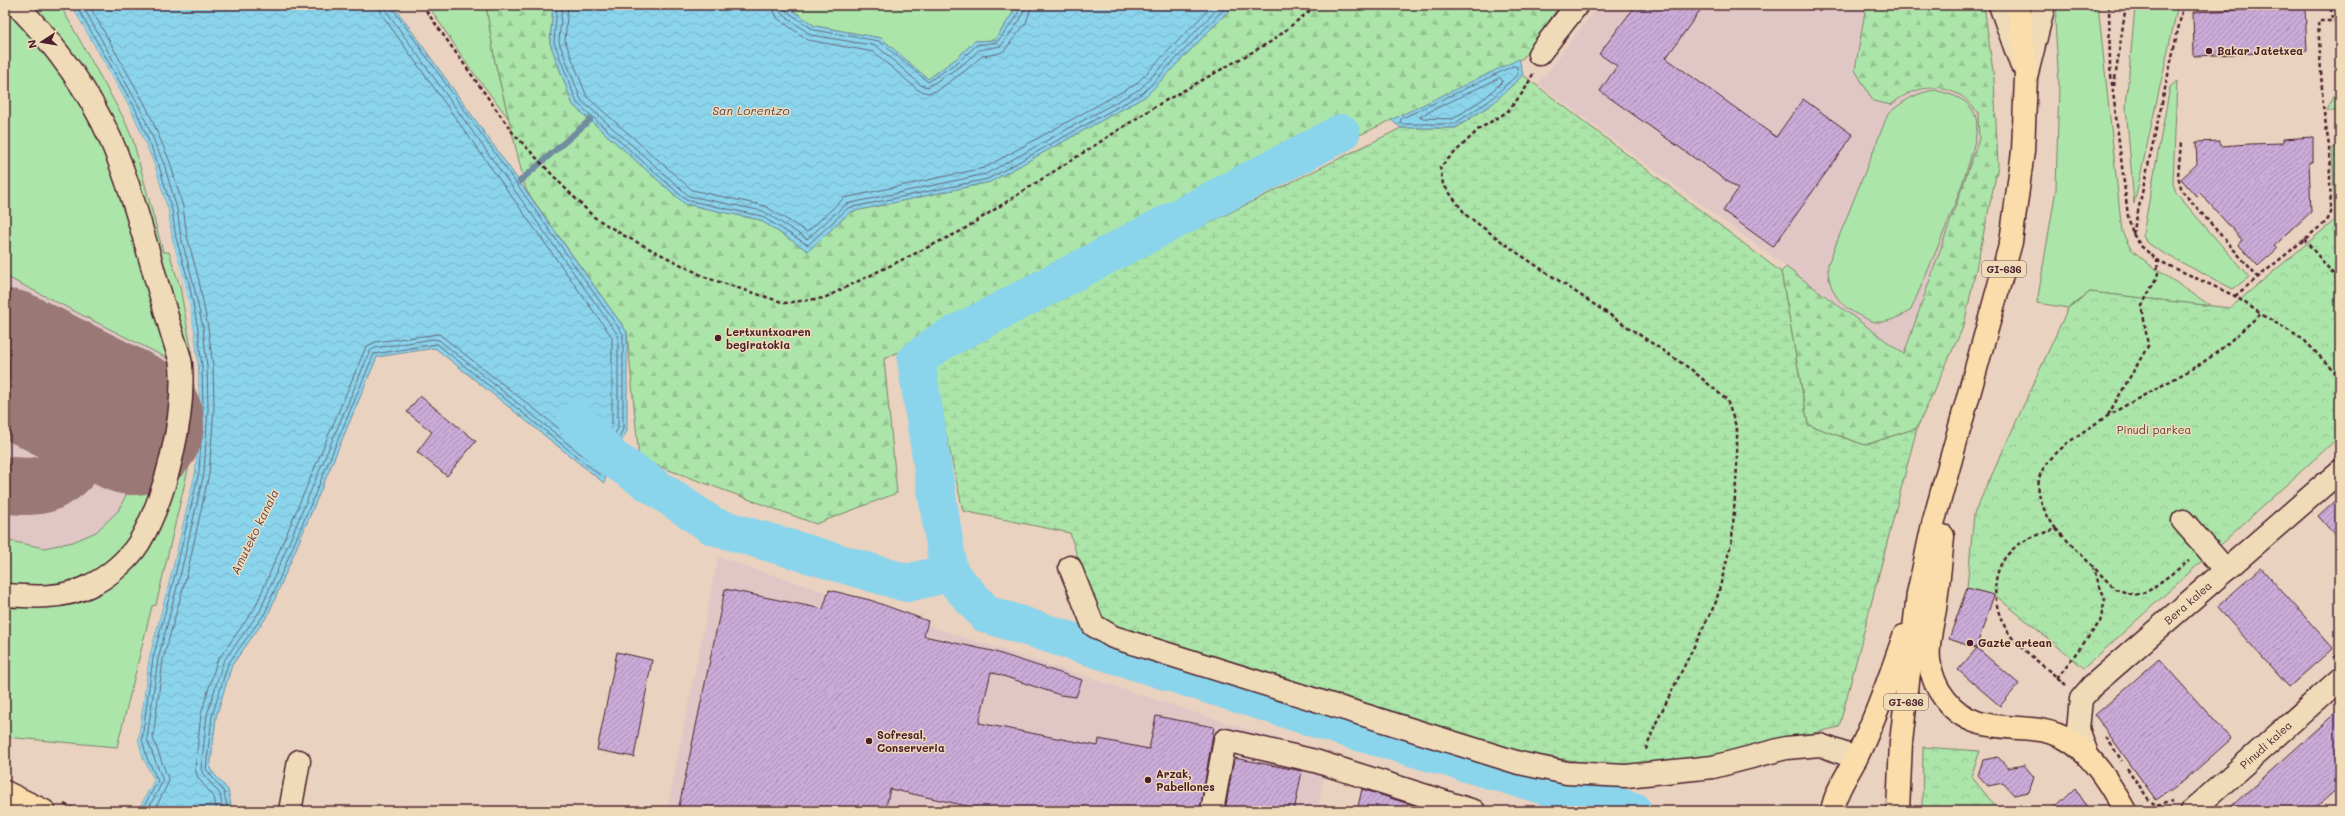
<svg xmlns="http://www.w3.org/2000/svg" width="2345" height="816" viewBox="0 0 2345 816" font-family="Mali,sans-serif">
<style>
.built{fill:#e0c7c6}
.green{fill:#abe5a9;stroke:#7a826a}
.forest{fill:url(#forest-firs);stroke:#7a826a}
.wetland{fill:url(#wetland-marsh);stroke:#7a826a}
.park{fill:url(#park-crowns);stroke:#7a826a}
.water{fill:url(#water-waves);stroke:#708c9f}
.pier{fill:#e9d2bf}
.lines{fill:none;stroke-linecap:round;stroke-linejoin:round}
.shore{stroke:#646778;stroke-width:1}
.stream{stroke:#708c9f;stroke-width:6}
.river{stroke:#8ad4ec;stroke-width:38}
.taxiway{stroke:#9a7875;stroke-width:57}
.runway{stroke:#9a7875;stroke-width:142}
.building{fill:url(#building-hatch);stroke:#4a1f2b}
.minor-casing{stroke:#4a1f2b;stroke-width:25}
.major-casing{stroke:#4a1f2b;stroke-width:25}
.path{stroke:#4a1f2b;stroke-width:2.5;stroke-dasharray:4 3;stroke-linecap:butt}
.minor{stroke:#f0dbb9;stroke-width:22}
.major{stroke:#faddab;stroke-width:22}
.poi-dot{fill:#4a1f2b;stroke:#f0dbb9;stroke-width:1.5}
.labels{text-anchor:middle;stroke-width:3;stroke-linejoin:round;paint-order:stroke}
.shield{fill:#f0dbb9;stroke:#7c5756;stroke-width:1}
.shield-label{font-size:10px;font-weight:bold;fill:#4a1f2b}
.poi-label{font-size:11px;font-weight:bold;fill:#4a1f2b;stroke:#f0dbb9;text-anchor:start}
.park-label{font-size:11px;fill:#593d3e;stroke:#f0dbb9}
.street-label{font-size:11px;fill:#4a1f2b;stroke:#f0dbb9}
.water-label{font-size:12px;font-style:italic;fill:#574352;stroke:#f0dbb9}
</style>
<defs>
<pattern id="forest-firs" width="22" height="20" patternUnits="userSpaceOnUse"><rect width="22" height="20" fill="#abe5a9"/><path d="M5 1l3.5 6h-7zM16 11l3.5 6h-7z" fill="#95c492"/></pattern>
<pattern id="wetland-marsh" width="20" height="14" patternUnits="userSpaceOnUse"><rect width="20" height="14" fill="#abe5a9"/><path d="M1 5h8M5 5V1M11 12h8M15 12V8" fill="none" stroke="#95c492"/></pattern>
<pattern id="park-crowns" width="20" height="18" patternUnits="userSpaceOnUse"><rect width="20" height="18" fill="#abe5a9"/><path d="M2 6a3 3 0 1 1 6 0M12 15a3 3 0 1 1 6 0" fill="none" stroke="#95c492"/></pattern>
<pattern id="water-waves" width="16" height="10" patternUnits="userSpaceOnUse"><rect width="16" height="10" fill="#8ad4ec"/><path d="M0 5q4-4 8 0t8 0" fill="none" stroke="#79b6cb"/></pattern>
<pattern id="building-hatch" width="6" height="6" patternUnits="userSpaceOnUse"><rect width="6" height="6" fill="#cbacd8"/><path d="M-1 1l2-2M0 6l6-6M5 7l2-2" fill="none" stroke="#a78baf"/></pattern>
</defs>
<rect width="100%" height="100%" fill="#e9d2bf"/>
<filter id="ink" filterUnits="userSpaceOnUse"><feTurbulence type="fractalNoise" baseFrequency=".025" numOctaves="2"/><feDisplacementMap in="SourceGraphic" scale="8" xChannelSelector="R" yChannelSelector="G"/><feConvolveMatrix kernelMatrix="1 2 1 2 8 2 1 2 1" color-interpolation-filters="sRGB"/></filter>
<g filter="url(#ink)">
<!-- built -->
<g class="built">
<polygon points="5,5 60,5 123,117 133,140 163,252 169,252 180,287 191,348 194,388 190,461 156,605 152,606 117,747 5,737"/>
<polygon points="1599,5 1866,5 1855,70 1891,105 1903,94 1939,87 1960,95 1978,112 1979,139 1904,354 1538,84"/>
<polygon points="718,557 1328,756 1317,811 667,811"/>
</g>
<!-- green -->
<g class="green">
<polygon points="5,5 10,5 41,36 106,140 173,361 5,276"/>
<polygon points="24,5 60,5 123,117 133,140 163,252 169,252 180,287 191,348 194,388 190,461 156,605 152,606 117,747 5,737 5,608 9,603 111,582 188,411 121,149"/>
<polygon points="428,5 486,5 495,62 509,119 467,64"/>
<polygon points="785,5 1018,5 995,40 975,41 957,58 928,79 881,38 815,26"/>
<polygon points="2058,5 2098,5 2122,232 2131,249 2150,265 2211,306 2090,292 2068,308 2037,303 2056,189 2059,85 2055,21"/>
<polygon points="2151,5 2178,5 2134,204 2126,106 2135,7"/>
<polygon points="2177,81 2173,183 2176,193 2249,277 2233,289 2163,253 2146,242 2143,234 2170,87"/>
<polygon points="2340,83 2340,111 2327,111"/>
<path d="M1935 90C1952 95 1970 98 1976 118 1984 147 1925 276 1911 310 1901 316 1889 323 1876 322 1873 322 1868 320 1865 318 1841 309 1827 290 1828 264L1888 114C1903 101 1915 93 1935 90Z"/>
<polygon points="173,401 168,454 130,547 80,581 46,590 5,589 10,541 44,548 73,542 96,532 118,511"/>
</g>
<!-- forest -->
<g class="forest">
<polygon points="486,5 553,5 550,43 573,105 685,204 760,220 808,251 850,212 990,182 1146,96 1234,5 1560,5 1523,58 884,359 897,493 816,524 639,459 627,332 526,190 495,62"/>
<path d="M1866 5H1984L1994 79 1998 166 1964 325 1917 428 1865 445 1808 425 1781 272 1786 267 1904 354 1979 139 1978 112C1972 107 1966 98 1960 95 1936 82 1910 88 1891 105L1873 101 1855 70Z"/>
</g>
<!-- wetland -->
<polygon class="wetland" points="1523,75 1781,272 1808,425 1865,445 1917,428 1839,727 1691,762 1598,765 1392,730 1098,624 1070,533 963,511 930,361 1401,128 1456,128 1492,104"/>
<!-- park -->
<g class="park">
<polygon points="2340,147 2340,436 2084,668 1996,596 1967,588 1974,514 2068,308 2090,292 2230,308 2335,220 2332,148"/>
<polygon points="1923,747 1980,751 1971,776 1999,811 1922,811"/>
</g>
<!-- water -->
<g class="water">
<polygon points="71,5 393,5 627,332 627,431 612,458 604,483 435,348 377,357 268,615 232,665 216,717 210,769 228,790 232,811 137,811 154,780 143,759 138,740 149,657 172,570 195,472 199,408 198,367 194,330 172,239 168,211 155,167 132,112"/>
<polygon points="553,5 785,5 815,26 881,38 928,79 957,58 975,41 995,40 1018,5 1234,5 1146,96 990,182 850,212 808,251 760,220 685,204 573,105 550,43"/>
<polygon points="1519,59 1523,75 1492,104 1455,128 1401,128 1391,120"/>
</g>
<!-- pier -->
<polygon class="pier" points="69,5 71,5 132,112 155,167 168,211 172,239 185,284 194,330 198,367 199,408 195,472 172,570 149,657 138,740 143,759 154,780 137,811 135,811 152,780 142,760 136,740 147,656 171,569 193,471 197,408 196,368 192,330 183,285 170,239 166,211 154,168 130,113"/>
<g class="lines">
<!-- shore -->
<g class="shore">
<polyline points="76,5 136,110 159,166 172,210 176,238 189,283 198,329 202,367 203,408 199,472 176,571 153,658 142,739 147,758 158,781 141,811"/>
<polyline points="82,5 140,108 164,164 177,209 181,237 193,282 203,328 207,366 208,408 204,473 181,572 158,659 147,739 163,781 147,811"/>
<polyline points="89,5 146,106 170,162 183,207 187,236 199,281 208,328 213,366 214,408 209,474 187,574 163,660 153,738 169,781 154,811"/>
<polyline points="557,5 554,42 577,103 686,200 761,216 808,245 848,208 988,179 1143,93 1228,5"/>
<polyline points="562,5 559,42 581,100 689,196 763,211 807,239 846,204 986,174 1140,89 1221,5"/>
<polyline points="568,5 565,41 587,97 692,190 765,206 807,232 844,198 984,168 1136,84 1213,5"/>
<polyline points="772,5 777,18 808,40 874,52 918,90 928,93 937,91 966,70 982,56 997,54 1004,51 1026,23 1032,5"/>
<polyline points="778,5 781,13 811,35 877,46 921,85 928,87 962,65 979,50 1001,46 1020,20 1026,5"/>
<polyline points="783,5 785,10 814,30 879,41 928,82 959,61 977,45 997,42 1016,18 1021,5"/>
<polygon points="1514,66 1517,67 1518,74 1489,101 1454,124 1403,124 1400,122 1401,119"/>
<polygon points="1500,78 1503,81 1486,97 1453,119 1420,118 1421,116"/>
<polyline points="217,811 214,797 198,778 195,769 201,714 217,661 255,608 366,347 375,342 439,334 594,456 597,456 612,426 612,337 382,15 379,5"/>
<polyline points="223,811 220,794 203,774 201,769 207,715 223,662 260,611 370,351 375,348 433,339 439,340 597,467 618,428 618,335 387,12 385,5"/>
<polyline points="228,811 224,792 206,769 212,716 228,664 265,613 374,354 437,344 600,475 623,429 623,334 390,5"/>
</g>
<!-- stream -->
<polyline class="stream" points="520,181 590,120"/>
<!-- river -->
<g class="river">
<polyline points="576,420 612,458 713,526 907,583 949,573 986,614 1345,728 1633,811"/>
<polyline points="949,573 916,360 939,343 1341,133"/>
</g>
<!-- taxiway -->
<path class="taxiway" d="M5 485C19 486 32 488 45 484 76 473 96 435 92 404"/>
<!-- runway -->
<polyline class="runway" points="5,360 133,424"/>
</g>
<!-- building -->
<g class="building">
<polygon points="1636,5 1704,5 1666,58 1776,137 1803,99 1853,135 1773,247 1723,211 1738,189 1600,91 1617,66 1599,54"/>
<polygon points="2305,7 2307,51 2194,56 2193,12"/>
<polygon points="2313,137 2313,162 2309,162 2311,212 2274,246 2277,249 2258,266 2238,244 2242,240 2200,193 2196,196 2181,179 2197,164 2196,142 2220,141 2220,146 2250,144 2283,143 2283,139"/>
<polygon points="420,396 476,441 447,476 417,452 432,432 407,412"/>
<polygon points="2340,496 2340,541 2318,516"/>
<polygon points="2261,568 2333,648 2289,687 2217,607"/>
<polygon points="1967,588 1994,595 1976,648 1949,639"/>
<polygon points="725,589 823,609 829,590 870,600 928,621 924,636 992,651 1082,680 1076,697 1060,695 991,672 979,723 1098,746 1099,739 1149,749 1156,716 1214,727 1200,811 975,811 976,808 890,789 885,811 678,811"/>
<polygon points="1977,648 2019,684 2000,706 1958,670"/>
<polygon points="617,652 652,660 634,757 597,750"/>
<polygon points="2159,659 2231,739 2185,780 2156,800 2095,715"/>
<polygon points="2340,709 2340,786 2312,811 2226,811"/>
<polygon points="1998,757 2008,768 2024,765 2034,777 2029,792 2014,795 2003,783 1988,786 1978,775 1983,760"/>
<polygon points="1234,758 1302,771 1294,811 1225,811"/>
<polygon points="2075,788 2090,811 2051,811"/>
<polygon points="1362,789 1428,810 1428,811 1357,811"/>
</g>
<g class="lines">
<!-- minor casing -->
<g class="minor-casing">
<g id="minor">
<polyline points="2000,5 2021,64"/>
<polyline points="1539,54 1577,5"/>
<polyline points="2027,73 2044,5"/>
<polyline points="2183,521 2226,570"/>
<polyline points="1070,567 1093,625 1113,637 1519,763 1567,773 1626,776 1713,767 1786,748 1820,745 1856,758"/>
<path d="M5 595C33 597 63 599 89 586 107 578 128 560 139 543 166 497 185 418 181 365 180 356 176 347 174 340 168 321 163 302 157 283 143 234 130 184 110 138 88 89 54 44 17 5"/>
<polyline points="2087,754 2078,729 2081,699 2092,686 2340,471"/>
<polyline points="290,811 299,761"/>
<polyline points="1212,811 1225,740 1315,761 1474,811"/>
<polyline points="2192,811 2340,679"/>
</g>
</g>
<!-- major casing -->
<g class="major-casing">
<g id="major">
<path d="M1943 536C1941 561 1938 585 1935 609 1932 626 1927 644 1929 660 1931 675 1936 688 1945 699 1978 743 2029 716 2068 740 2093 755 2111 786 2125 811"/>
<polyline points="5,792 44,811"/>
<path d="M1832 811C1836 788 1852 769 1861 748 1878 711 1891 674 1904 636"/>
<polyline points="1898,811 1901,742 1918,594 1933,524 2011,242 2023,151 2026,76 2019,5"/>
</g>
</g>
<!-- path -->
<g class="path">
<polyline points="422,5 513,133 560,183 594,217 623,235 707,278 785,303 824,298 961,231 1156,106 1272,41 1317,5"/>
<polyline points="2109,5 2110,67 2128,216 2133,234 2141,246 2157,260 2235,296 2261,314"/>
<polyline points="2317,5 2317,9 2340,8"/>
<polyline points="2331,8 2332,21"/>
<polyline points="1533,74 1524,91 1507,112 1479,129 1440,167 1443,184 1466,215 1516,252 1692,370 1727,400 1737,429 1737,467 1732,540 1716,602 1655,725 1645,752"/>
<polyline points="2114,86 2126,5"/>
<polyline points="2181,143 2178,176 2182,191 2258,277"/>
<polyline points="2133,234 2183,7 2209,5"/>
<polyline points="2304,239 2340,282"/>
<polyline points="2235,296 2327,221 2331,213 2329,146 2323,106 2318,21 2340,21"/>
<polyline points="2108,415 2148,346 2142,306 2158,274 2157,260"/>
<polyline points="2056,529 2115,589 2134,595 2147,592 2189,561"/>
<polyline points="2333,658 2340,652"/>
<polyline points="2057,678 2100,622 2105,600 2093,568"/>
<path d="M2066 685C2049 670 2031 657 2015 641 1994 618 1986 576 2010 552 2022 539 2040 534 2056 529 2046 515 2036 497 2039 479 2047 439 2166 386 2200 364 2222 351 2241 330 2261 314L2304 340 2340 377"/>
<polyline points="2106,737 2122,761"/>
<polyline points="2127,768 2149,800 2157,806 2173,801"/>
<polyline points="64,804 78,811"/>
</g>
<!-- minor -->
<use href="#minor" class="minor"/>
<!-- major -->
<use href="#major" class="major"/>
</g>
</g>
<!-- markers -->
<g class="poi-dot">
<circle cx="2209" cy="51" r="4"/>
<circle cx="718" cy="338" r="4"/>
<circle cx="1970" cy="643" r="4"/>
<circle cx="869" cy="741" r="4"/>
<circle cx="1148" cy="780" r="4"/>
</g>
<g class="labels">
<!-- shield labels -->
<g class="shield">
<rect x="1982" y="261" width="44" height="16" rx="3"/>
<rect x="1884" y="694" width="44" height="16" rx="3"/>
</g>
<g class="shield-label">
<text x="2004" y="273">GI-636</text>
<text x="1906" y="706">GI-636</text>
</g>
<!-- poi labels -->
<g class="poi-label">
<text x="2217" y="55">Bakar Jatetxea</text>
<text x="726" y="336">Lertxuntxoaren<tspan x="726" dy="13">begiratokia</tspan></text>
<text x="1978" y="647">Gazte artean</text>
<text x="877" y="739">Sofresal,<tspan x="877" dy="13">Conserveria</tspan></text>
<text x="1156" y="778">Arzak,<tspan x="1156" dy="13">Pabellones</tspan></text>
</g>
<!-- park labels -->
<g class="park-label">
<text x="2154" y="434">Pinudi parkea</text>
</g>
<!-- street labels -->
<g class="street-label">
<text transform="translate(2188 603) rotate(-41)" y="4">Bera kalea</text>
<text transform="translate(2266 745) rotate(-42)" y="4">Pinudi kalea</text>
</g>
<!-- water labels -->
<g class="water-label">
<text x="751" y="115">San Lorentzo</text>
<text transform="translate(255 532) rotate(-64)" y="4">Amuteko kanala</text>
</g>
</g>
<!-- margin -->
<rect width="2345" height="816" fill="none" stroke="#f0dbb9" stroke-width="20"/>
<rect x="10" y="10" width="2325" height="796" fill="none" stroke="#4a1f2b" stroke-width="1.5" filter="url(#ink)"/>
<!-- north arrow -->
<g transform="translate(42 42) rotate(258)" stroke="#f0dbb9" stroke-width="3" paint-order="stroke">
<path d="M0-3L7 15L0 10L-7 15Z" fill="#4a1f2b"/>
<text y="-6" font-size="11" font-weight="bold" text-anchor="middle" fill="#4a1f2b">N</text>
</g>
</svg>
